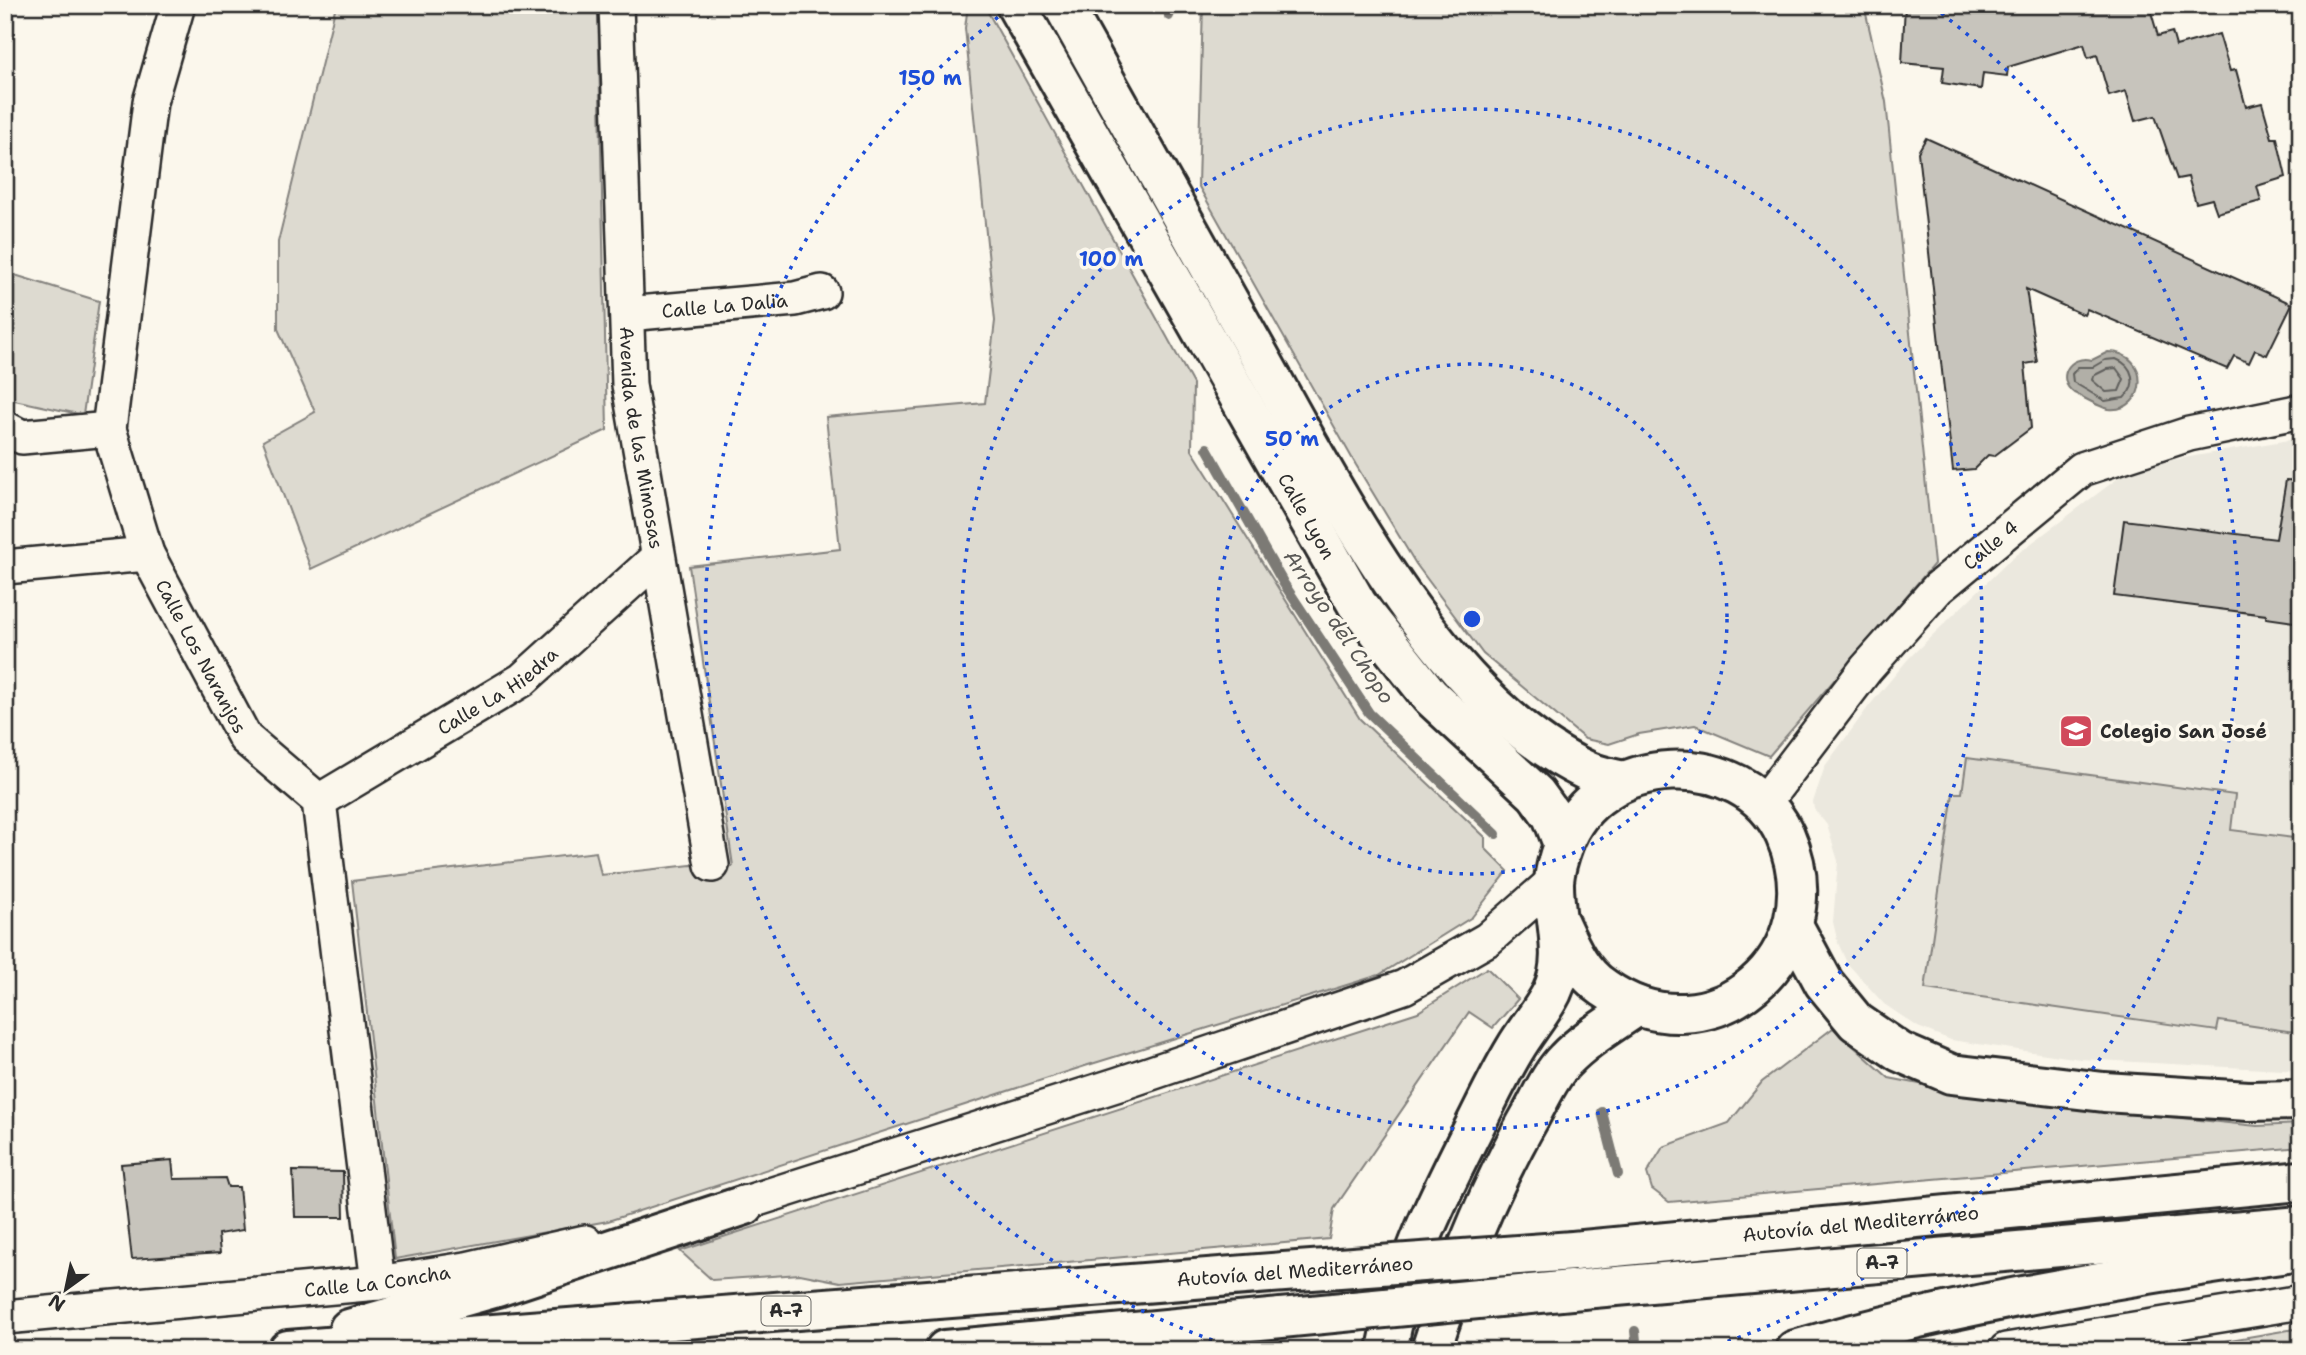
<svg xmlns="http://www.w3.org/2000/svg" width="2306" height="1355" viewBox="0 0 2306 1355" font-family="'Shantell Sans',sans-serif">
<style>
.built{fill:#ebe8de}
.green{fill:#dddad0;stroke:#84827e;stroke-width:2}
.water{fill:#b1afa7;stroke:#7b7a75;stroke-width:2}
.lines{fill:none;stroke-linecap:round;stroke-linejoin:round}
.shore{stroke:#61605d;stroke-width:2}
.stream{stroke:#7b7a75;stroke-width:10}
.building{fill:#c7c4bc;stroke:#2b2b2b;stroke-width:2}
.minor-casing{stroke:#2b2b2b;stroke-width:38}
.tertiary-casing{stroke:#2b2b2b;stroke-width:44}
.trunk-casing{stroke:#2b2b2b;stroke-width:44}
.motorway-casing{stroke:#2b2b2b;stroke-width:44}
.minor{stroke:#fbf7ec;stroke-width:33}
.tertiary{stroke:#fbf7ec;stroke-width:38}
.trunk{stroke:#fbf7ec;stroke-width:38}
.motorway{stroke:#fbf7ec;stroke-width:38}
.motorway-bridge-casing{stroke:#2b2b2b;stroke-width:44;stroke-linecap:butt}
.motorway-bridge{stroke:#fbf7ec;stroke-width:38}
.ring{fill:none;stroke:#1d4ed8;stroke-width:3.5;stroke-dasharray:3.5 7}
.labels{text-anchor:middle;stroke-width:7;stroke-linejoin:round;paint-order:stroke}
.shield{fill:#fbf7ec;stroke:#696865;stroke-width:2}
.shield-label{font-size:18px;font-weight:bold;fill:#2b2b2b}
.street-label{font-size:19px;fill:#2b2b2b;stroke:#fbf7ec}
.poi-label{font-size:19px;font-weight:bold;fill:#2b2b2b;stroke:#fbf7ec;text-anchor:start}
.water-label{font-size:21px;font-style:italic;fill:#5a5956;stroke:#fbf7ec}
.centre{fill:#1d4ed8;stroke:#fbf7ec;stroke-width:3.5}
.ring-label{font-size:21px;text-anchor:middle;font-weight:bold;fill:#1d4ed8;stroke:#fbf7ec;stroke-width:7;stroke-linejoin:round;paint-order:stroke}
</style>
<rect width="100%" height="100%" fill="#fbf7ec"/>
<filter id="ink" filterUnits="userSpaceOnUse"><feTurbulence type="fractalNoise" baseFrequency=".0143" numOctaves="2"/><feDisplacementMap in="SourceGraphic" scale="14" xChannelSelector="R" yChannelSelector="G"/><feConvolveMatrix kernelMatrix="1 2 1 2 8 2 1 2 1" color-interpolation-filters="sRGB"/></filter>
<g filter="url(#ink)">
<!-- built -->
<polygon class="built" points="2301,438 2301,1071 2080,1059 1951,1040 1918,1027 1884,1004 1847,963 1838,943 1833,922 1838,861 1827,825 1814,809 1813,802 1825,766 1869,706 1909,658 2013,557 2121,476 2166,461"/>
<!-- green -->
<g class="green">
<polygon points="336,5 598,5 607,430 311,569 263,441 315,412 278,329 278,242"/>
<polygon points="968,5 984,5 1193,384 1192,450 1360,719 1485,837 1485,848 1508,871 1472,917 1379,975 1085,1066 608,1221 395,1259 352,881 596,852 601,875 691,865 733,866 689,566 840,549 826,417 985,403 995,321 965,28"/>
<polygon points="1203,5 1864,5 1886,102 1934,564 1769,756 1695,725 1639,734 1609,744 1585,739 1483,654 1416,564 1356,465 1198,185"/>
<polygon points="5,272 99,301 83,415 5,398"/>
<polygon points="1967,758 2235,795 2231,830 2301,839 2301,1033 2219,1021 2217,1031 1925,989 1953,793 1962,793"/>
<polygon points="1487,968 1518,999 1493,1028 1469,1012 1334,1209 1329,1239 840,1282 800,1274 712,1280 680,1251 1418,1012"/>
<polygon points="1833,1028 1889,1078 1997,1099 2257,1126 2301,1124 2301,1147 1669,1202 1652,1189 1647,1173 1663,1147 1729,1123 1762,1082"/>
<polygon points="2301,1328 2301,1350 2172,1350"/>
</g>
<!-- water -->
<path class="water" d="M2108 352C2152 352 2148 413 2109 409 2101 408 2083 397 2074 393 2055 379 2069 354 2092 360Z"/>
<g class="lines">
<!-- shore -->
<g class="shore">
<path d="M2116 359C2134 366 2138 385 2124 398L2105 401 2073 382 2072 374 2078 367H2093L2105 360Z"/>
<polygon points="2116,368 2124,379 2119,391 2106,392 2092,380 2093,376 2107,369"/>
</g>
<!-- stream -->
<g class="stream">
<polyline points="1168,5 1169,16"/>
<polyline points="1207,448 1284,584 1369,713 1496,834"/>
<polyline points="1602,1112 1618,1174"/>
<polyline points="1635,1331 1637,1350"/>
</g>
</g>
<!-- building -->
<g class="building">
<polygon points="1905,5 2149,5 2158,36 2172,32 2176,46 2219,34 2230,71 2236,70 2246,107 2262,103 2272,138 2277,138 2286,177 2257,186 2261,201 2217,213 2212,199 2196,203 2188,177 2177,179 2155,116 2135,121 2126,91 2109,96 2097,55 2088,58 2084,44 2008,67 2007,76 1983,73 1981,89 1942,83 1944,67 1902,63"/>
<polygon points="1926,138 2292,304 2267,355 2255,350 2249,363 2234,356 2227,369 2087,309 2084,315 2026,289 2037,362 2025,364 2031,428 1994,456 1988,455 1974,469 1953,471 1918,152"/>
<polygon points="2286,480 2301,481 2301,623 2266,618 2266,615 2114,596 2124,520 2276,539"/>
<polygon points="172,1160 174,1179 225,1178 228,1187 239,1187 243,1230 218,1234 220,1253 132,1259 121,1164"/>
<polygon points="293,1171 343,1172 344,1217 295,1217"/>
</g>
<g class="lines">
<!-- minor casing -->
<g class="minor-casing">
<g id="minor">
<path id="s1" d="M178 5 150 102 109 429 147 554 245 738 319 801 378 1283"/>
<path id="s2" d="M616 5 629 385 712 865"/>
<path id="s3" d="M627 314 795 299 822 292"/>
<polyline points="5,428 22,437 109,429"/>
<polyline points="5,567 147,554"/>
<path id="s4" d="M319 801 522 680 658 557"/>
<path id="s5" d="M1763 804 1866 669 1938 588 2082 469 2189 434 2301 411"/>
<polyline points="720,1211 1119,1084 1404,987 1488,939 1554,881"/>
<path id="s6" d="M5 1317 378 1283 466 1269 585 1242"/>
<polyline points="2006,1350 2301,1302"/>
</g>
</g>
<!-- tertiary casing -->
<g class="tertiary-casing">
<g id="tertiary">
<path id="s7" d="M1016 5 1357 604 1430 696 1536 794 1552 816 1563 844"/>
<path d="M1063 5C1124 115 1185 225 1247 334 1328 476 1434 699 1587 771 1598 776 1611 778 1623 781"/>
<polyline points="1794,927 1824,983 1856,1022 1900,1052 1951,1074 2104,1092 2249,1101 2301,1100"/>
<path d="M1387 1350C1401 1273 1434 1206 1469 1137 1484 1108 1498 1077 1515 1049 1526 1030 1542 1012 1552 992 1569 956 1553 918 1554 881 1555 870 1559 856 1563 845 1596 752 1744 743 1785 835 1837 954 1711 1064 1604 988 1581 973 1570 947 1559 923"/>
<path d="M1431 1350C1457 1268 1488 1190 1531 1115 1541 1097 1550 1075 1565 1060 1585 1039 1613 1023 1637 1006"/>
</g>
</g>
<!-- trunk casing -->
<g class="trunk-casing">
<path id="trunk" d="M1795 1350C1960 1302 2131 1275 2301 1251"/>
</g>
<!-- motorway casing -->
<g class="motorway-casing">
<g id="motorway">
<path id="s8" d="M1573 1251 2301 1181"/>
<polyline points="1571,1290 2301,1226"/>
<polyline points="349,1329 497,1287 745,1205"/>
<polyline points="288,1350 1284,1272"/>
<polyline points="945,1350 1281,1318"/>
</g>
</g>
<!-- minor -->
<use href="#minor" class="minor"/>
<!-- tertiary -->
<use href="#tertiary" class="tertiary"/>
<!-- trunk -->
<use href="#trunk" class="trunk"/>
<!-- motorway -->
<use href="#motorway" class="motorway"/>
<!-- motorway-bridge casing -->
<g class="motorway-bridge-casing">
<g id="motorway-bridge">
<polyline points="1284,1272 1573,1251"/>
<polyline points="1281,1318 1571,1290"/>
</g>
</g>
<!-- motorway-bridge -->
<use href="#motorway-bridge" class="motorway-bridge"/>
</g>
</g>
<!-- distance rings -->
<g class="ring">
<circle cx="1472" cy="619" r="255"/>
<circle cx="1472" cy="619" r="510"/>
<path d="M1242 1350A766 766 0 0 1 1011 7M1933 7A766 766 0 0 1 1702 1350"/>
</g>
<!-- icons -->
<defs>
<g id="school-square" transform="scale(1.75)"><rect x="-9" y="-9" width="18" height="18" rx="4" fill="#d1495b" stroke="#fbf7ec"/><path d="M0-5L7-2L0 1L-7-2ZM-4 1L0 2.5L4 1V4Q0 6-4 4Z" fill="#fff"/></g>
</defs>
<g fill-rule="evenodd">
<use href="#school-square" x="2076" y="731"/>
</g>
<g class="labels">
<!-- shield labels -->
<g class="shield">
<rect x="1857.5" y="1248.5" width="49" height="29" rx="5"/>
<rect x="761.5" y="1296.5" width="49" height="29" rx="5"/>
</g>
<g class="shield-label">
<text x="1882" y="1269">A-7</text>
<text x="786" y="1317">A-7</text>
</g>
<!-- street labels -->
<g class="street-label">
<text dy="7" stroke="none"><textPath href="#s3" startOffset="98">Calle La Dalia</textPath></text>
<text dy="7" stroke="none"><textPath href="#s2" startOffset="434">Avenida de las Mimosas</textPath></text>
<text dy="7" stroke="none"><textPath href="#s7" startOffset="588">Calle Lyon</textPath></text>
<text dy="7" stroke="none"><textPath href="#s5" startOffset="346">Calle 4</textPath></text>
<text dy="7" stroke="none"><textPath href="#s1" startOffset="677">Calle Los Naranjos</textPath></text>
<text dy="7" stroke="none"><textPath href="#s4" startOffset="210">Calle La Hiedra</textPath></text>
<text dy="7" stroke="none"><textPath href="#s8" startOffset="289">Autovía del Mediterráneo</textPath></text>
<text transform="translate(1295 1271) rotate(-4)" y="7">Autovía del Mediterráneo</text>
<text dy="7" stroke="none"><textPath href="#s6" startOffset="374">Calle La Concha</textPath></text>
</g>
<!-- poi labels -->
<g class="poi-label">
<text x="2100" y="738">Colegio San José</text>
</g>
<!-- water labels -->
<g class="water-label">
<text transform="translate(1339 627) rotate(56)" y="7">Arroyo del Chopo</text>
</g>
</g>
<circle cx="1472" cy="619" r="10" class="centre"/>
<g class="ring-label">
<text x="930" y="85">150 m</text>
<text x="1111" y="266">100 m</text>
<text x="1292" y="446">50 m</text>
</g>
<!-- margin -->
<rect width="2306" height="1355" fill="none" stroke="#fbf7ec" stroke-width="28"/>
<rect x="14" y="14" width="2278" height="1327" fill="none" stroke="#2b2b2b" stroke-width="2.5" filter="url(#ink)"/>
<!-- north arrow -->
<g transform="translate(66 1289) rotate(213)" stroke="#fbf7ec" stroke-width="5" paint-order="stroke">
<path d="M0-5L12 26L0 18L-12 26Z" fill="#2b2b2b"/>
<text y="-10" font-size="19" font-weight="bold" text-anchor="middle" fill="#2b2b2b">N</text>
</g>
</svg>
